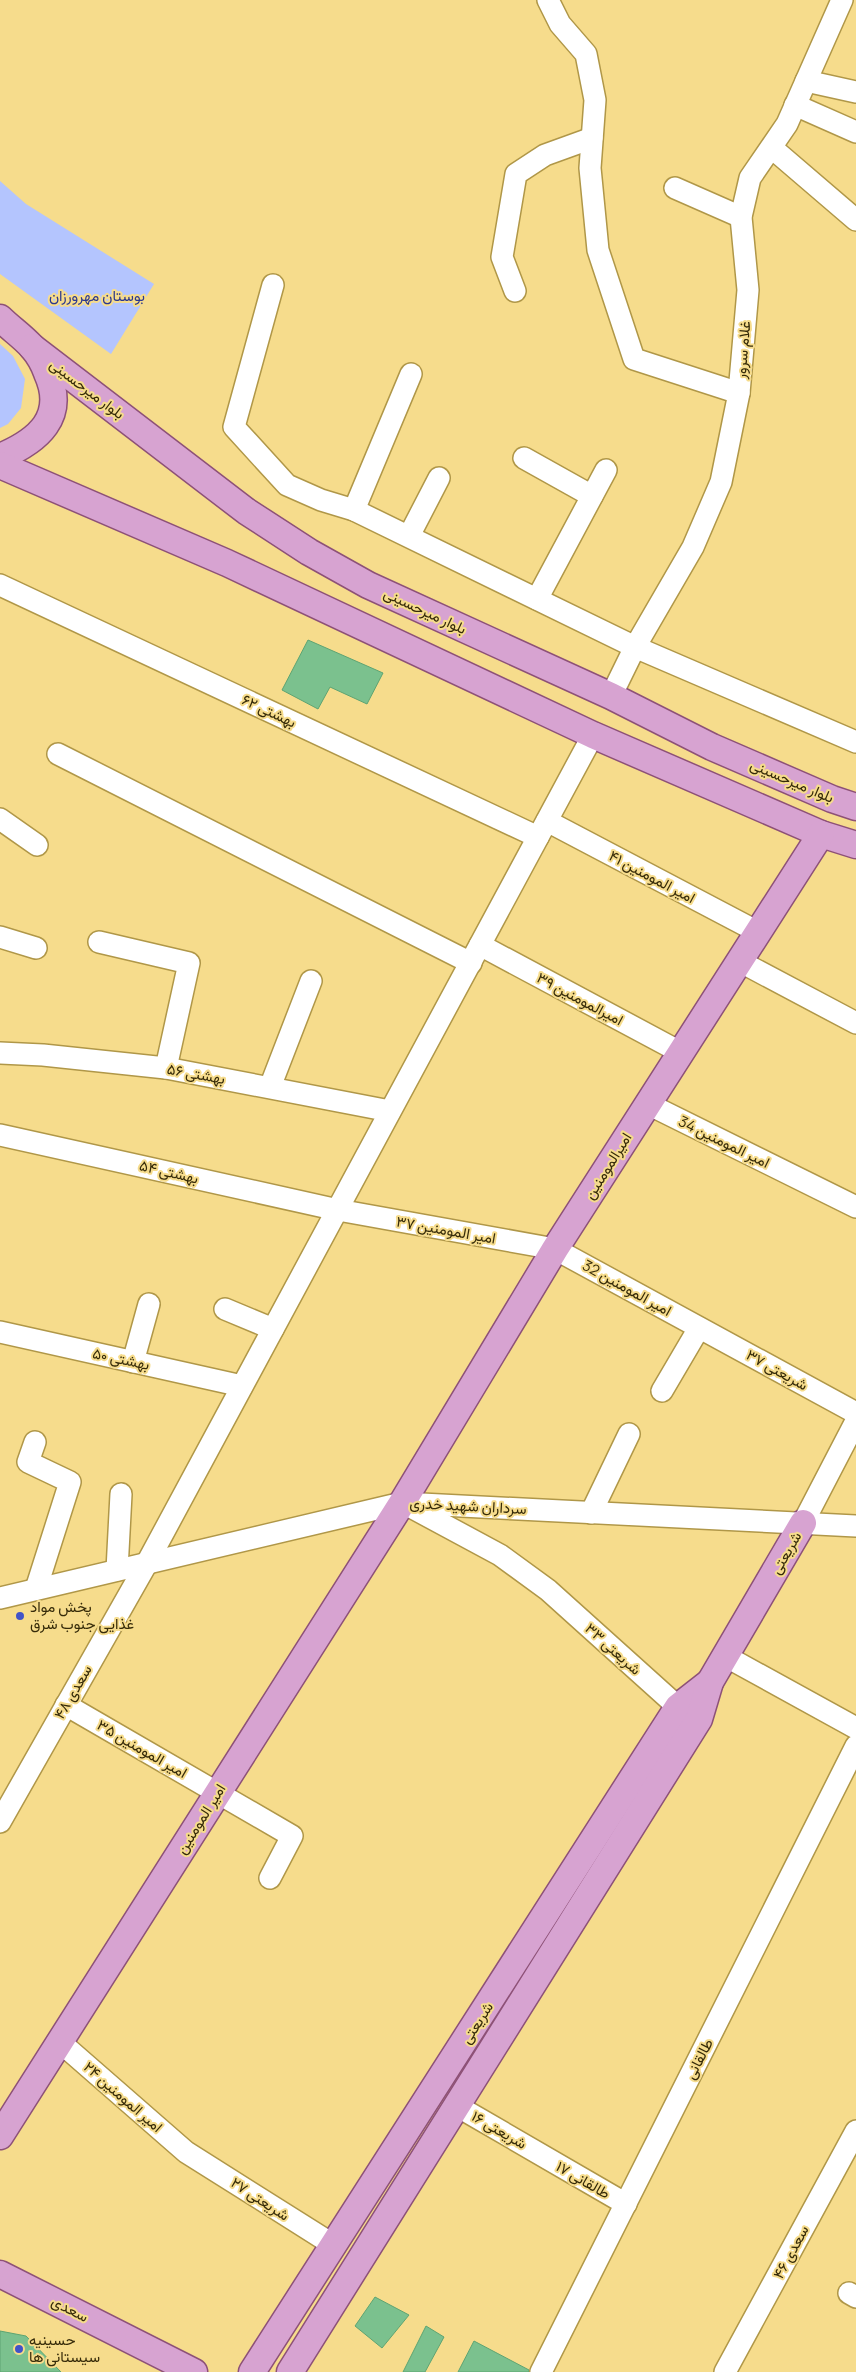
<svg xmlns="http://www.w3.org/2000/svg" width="856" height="2372" viewBox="0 0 856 2372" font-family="Manrope,Vazirmatn,sans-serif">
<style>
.green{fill:#b4c5fe}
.building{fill:#7bc18e;stroke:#5ea472}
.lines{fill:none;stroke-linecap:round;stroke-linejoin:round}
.minor-casing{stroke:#b09748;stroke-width:24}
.major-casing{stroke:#8d5177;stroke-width:29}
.minor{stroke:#fff;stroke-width:21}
.major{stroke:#d7a3d1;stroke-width:26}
.poi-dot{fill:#4153c7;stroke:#f6dc8c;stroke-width:2}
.labels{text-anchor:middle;stroke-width:4;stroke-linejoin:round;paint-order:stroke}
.park-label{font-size:15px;fill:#2b378e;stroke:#f6dc8c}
.street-label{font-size:15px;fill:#362b09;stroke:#f6dc8c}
.poi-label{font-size:15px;fill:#362b09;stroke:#f6dc8c;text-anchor:start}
</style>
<rect width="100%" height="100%" fill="#f6dc8c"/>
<!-- green -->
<g class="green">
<polygon points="0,181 26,204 154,284 111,354 0,274"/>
<polygon points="0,344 13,356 25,379 21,408 8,424 0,428"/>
</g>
<!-- building -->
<g class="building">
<polygon points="308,640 383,673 367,704 330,687 318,709 282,690"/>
<polygon points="375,2297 409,2315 382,2348 355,2326"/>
<polygon points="426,2326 444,2337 425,2372 403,2372"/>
<polygon points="0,2331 26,2336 61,2372 0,2372"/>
<polygon points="474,2341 529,2370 529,2372 458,2372"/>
</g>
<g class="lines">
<!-- minor casing -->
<g class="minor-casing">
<g id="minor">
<polyline points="548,0 560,24 586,54 595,100 590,168 598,250 634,359 739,393"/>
<polyline points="806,81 856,92"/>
<polyline points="795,105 856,132"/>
<polyline points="772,148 856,220"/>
<polyline points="675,188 741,217"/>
<polyline points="273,285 234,427 287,485 321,500 354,510 635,647 856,742"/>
<polyline points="515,291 502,257 516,174 545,155 592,138"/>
<polyline points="524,458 592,496"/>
<polyline points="354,510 411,374"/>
<polyline points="409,536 439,478"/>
<polyline points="0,585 538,837"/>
<polyline points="537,599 606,470"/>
<polyline points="611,696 635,647 693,547 721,482 739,393 748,290 741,217 750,178 787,124 842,0"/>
<polyline points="58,754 471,963"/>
<polyline points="0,819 37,845"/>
<polyline points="547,821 758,932"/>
<polyline points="0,937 36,948"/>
<polyline points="99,942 189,963 166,1068"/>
<polyline points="480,945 680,1052"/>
<polyline points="739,961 856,1023"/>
<polyline points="0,1053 43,1055 166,1068 390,1111"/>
<polyline points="270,1087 311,981"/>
<polyline points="648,1104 856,1207"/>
<polyline points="0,1135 338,1210 555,1249 856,1413"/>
<polyline points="225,1309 273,1329"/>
<polyline points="0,1332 242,1386"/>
<polyline points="133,1362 149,1304"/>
<polyline points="662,1391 699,1328"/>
<polyline points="35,1442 28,1462 70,1482 36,1589"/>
<polyline points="409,1506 500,1555 548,1590 678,1707"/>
<polyline points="591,1513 629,1434"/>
<polyline points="803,1523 856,1421"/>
<polyline points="117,1570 121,1494"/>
<polyline points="0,1598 402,1503 856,1526"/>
<polyline points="727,1657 856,1728"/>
<polyline points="66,1705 292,1836 270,1878"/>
<polyline points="0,1822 147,1563 593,735"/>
<polyline points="60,2042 186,2152 335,2246"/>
<polyline points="457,2106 626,2204"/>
<polyline points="849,2293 856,2297"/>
<polyline points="541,2372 856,1746"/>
<polyline points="725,2372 856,2131"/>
</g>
</g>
<!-- major casing -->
<g class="major-casing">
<g id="major">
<path d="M0 318C10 328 22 336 32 347 38 354 44 364 47 373 67 417 38 441 0 457"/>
<polyline points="32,347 246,511 309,552 368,585 611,696 712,747 832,799 856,807"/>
<polyline points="0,465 227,563 593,735 821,834 856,845"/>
<polyline points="0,2136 402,1503 555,1249 821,834"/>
<polyline points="0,2274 194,2372"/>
<polyline points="252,2372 678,1707 710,1682"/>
<polyline points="290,2372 699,1719 710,1682 803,1523"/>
</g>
</g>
<!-- minor -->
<use href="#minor" class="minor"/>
<!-- major -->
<use href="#major" class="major"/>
</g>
<!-- markers -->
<g class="poi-dot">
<circle cx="20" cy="1616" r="5"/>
<circle cx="19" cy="2349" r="5"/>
</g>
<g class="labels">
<!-- park labels -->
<g class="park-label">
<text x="97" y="301">بوستان مهرورزان</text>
</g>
<!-- street labels -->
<g class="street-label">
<text transform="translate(743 350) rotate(-85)" y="5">غلام سرور</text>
<text transform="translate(87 389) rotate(37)" y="5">بلوار میرحسینی</text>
<text transform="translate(425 611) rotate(25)" y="5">بلوار میرحسینی</text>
<text transform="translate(269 711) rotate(25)" y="5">بهشتی ۶۲</text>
<text transform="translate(792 781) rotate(23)" y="5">بلوار میرحسینی</text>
<text transform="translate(652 877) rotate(28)" y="5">امیر المومنین ۴۱</text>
<text transform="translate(580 999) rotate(28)" y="5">امیرالمومنین ۳۹</text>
<text transform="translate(196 1074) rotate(10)" y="5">بهشتی ۵۶</text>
<text transform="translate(724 1142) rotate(26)" y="5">امیر المومنین 34</text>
<text transform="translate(608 1166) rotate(-58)" y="5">امیرالمومنین</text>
<text transform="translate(169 1172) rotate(13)" y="5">بهشتی ۵۴</text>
<text transform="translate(446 1230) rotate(10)" y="5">امیر المومنین ۳۷</text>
<text transform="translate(627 1288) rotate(29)" y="5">امیر المومنین 32</text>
<text transform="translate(121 1359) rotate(12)" y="5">بهشتی ۵۰</text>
<text transform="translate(777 1370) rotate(29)" y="5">شریعتی ۳۷</text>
<text transform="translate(468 1506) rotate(3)" y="5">سرداران شهید خدری</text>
<text transform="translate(786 1553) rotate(-60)" y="5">شریعتی</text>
<text transform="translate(613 1649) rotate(42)" y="5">شریعتی ۳۳</text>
<text transform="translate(73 1692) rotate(-60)" y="5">سعدی ۴۸</text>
<text transform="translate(142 1749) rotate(30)" y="5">امیر المومنین ۳۵</text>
<text transform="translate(201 1819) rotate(-58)" y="5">امیر المومنین</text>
<text transform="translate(477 2023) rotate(-57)" y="5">شریعتی</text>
<text transform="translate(699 2059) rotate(-63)" y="5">طالقانی</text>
<text transform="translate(123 2097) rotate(41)" y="5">امیر المومنین ۲۴</text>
<text transform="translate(499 2130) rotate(30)" y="5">شریعتی ۱۶</text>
<text transform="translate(583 2180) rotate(30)" y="5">طالقانی ۱۷</text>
<text transform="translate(260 2199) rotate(33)" y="5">شریعتی ۲۷</text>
<text transform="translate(791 2252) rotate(-62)" y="5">سعدی ۴۶</text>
<text transform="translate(70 2309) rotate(27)" y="5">سعدی</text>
</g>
<!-- poi labels -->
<g class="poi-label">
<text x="30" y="1612">پخش مواد<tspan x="30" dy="17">غذایی جنوب شرق</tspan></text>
<text x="29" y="2345">حسینیه<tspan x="29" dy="17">سیستانی ها</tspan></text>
</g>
</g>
</svg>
